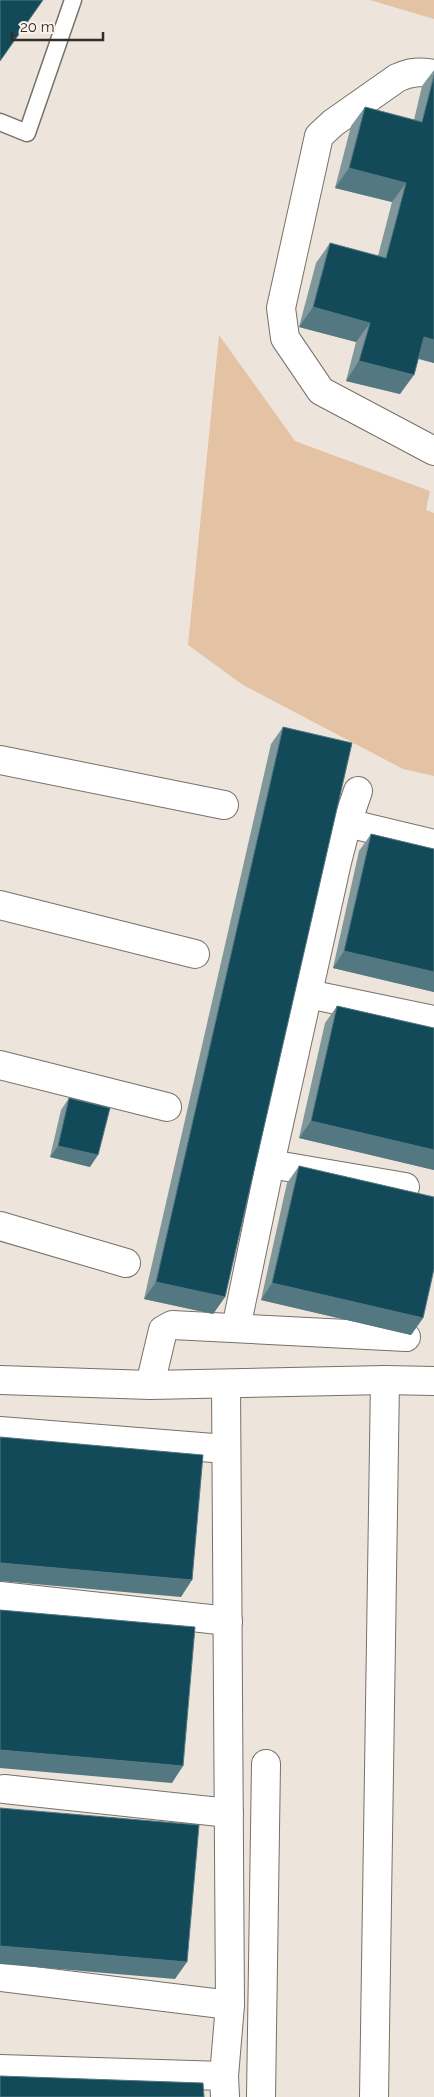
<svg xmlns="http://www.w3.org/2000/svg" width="434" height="2097" viewBox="0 0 434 2097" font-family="Raleway,sans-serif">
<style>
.green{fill:#e4c3a4}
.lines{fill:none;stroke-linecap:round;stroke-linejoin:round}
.service-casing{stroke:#787069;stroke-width:19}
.minor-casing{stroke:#787069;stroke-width:30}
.service{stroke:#fff;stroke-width:16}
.minor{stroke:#fff;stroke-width:28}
.wall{fill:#80979b}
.shaded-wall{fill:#547881}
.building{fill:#134a5a;stroke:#547881}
</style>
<rect width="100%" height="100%" fill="#ede4dc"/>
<!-- green -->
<g class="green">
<polygon points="370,0 434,0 434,19"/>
<polygon points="219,335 295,441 430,491 426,510 434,513 434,776 403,769 243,685 188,645"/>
</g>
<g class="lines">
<!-- service casing -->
<g class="service-casing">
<polyline id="service" points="0,122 27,133 73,0"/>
</g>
<!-- minor casing -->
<g class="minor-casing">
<g id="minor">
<path d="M434 74C420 71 410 72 397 78L333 123 319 136 281 308 285 338 321 391 434 451"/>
<polyline points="0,760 224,805"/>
<polyline points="347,823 434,844"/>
<polyline points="0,905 195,954"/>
<polyline points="308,994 434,1020"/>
<polyline points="0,1065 167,1107"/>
<polyline points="270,1164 405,1187"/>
<polyline points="0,1226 126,1263"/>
<polyline points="236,1328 270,1164 337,862 347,823 358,791"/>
<polyline points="0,1380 150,1385 385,1380 434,1381"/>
<polyline points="150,1385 163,1330 172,1325 406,1337"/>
<polyline points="0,1431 226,1449"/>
<polyline points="0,1596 228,1621"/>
<polyline points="4,1789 229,1813"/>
<polyline points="0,1977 230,2005"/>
<polyline points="0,2069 224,2076"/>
<polyline points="225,2097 224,2076 230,2005 226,1384"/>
<polyline points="261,2097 266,1764"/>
<polyline points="374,2097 385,1380"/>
</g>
</g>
<!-- service -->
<use href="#service" class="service"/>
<!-- minor -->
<use href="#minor" class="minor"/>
</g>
<!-- wall -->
<g class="wall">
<polygon points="434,70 434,363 418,359 400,394 346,381 356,342 299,327 316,263 330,243 378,256 392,202 335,188 351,126 365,107 414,120 422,86"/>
<polygon points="283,727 225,1297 213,1314 144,1299 271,744"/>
<polygon points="371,834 434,849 434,992 333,968 359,851"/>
<polygon points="337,1006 434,1028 434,1170 299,1138 325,1023"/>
<polygon points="69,1098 90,1167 50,1157 61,1110"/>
<polygon points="299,1166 423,1318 411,1335 261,1300 287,1183"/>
</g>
<!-- shaded-wall -->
<g class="shaded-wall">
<polygon points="349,168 406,183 392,202 335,188"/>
<polygon points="313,307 370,323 356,342 299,327"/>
<polygon points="424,337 434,340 434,363 410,356"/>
<polygon points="359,361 414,375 400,394 346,381"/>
<polygon points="344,951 434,972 434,992 333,968"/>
<polygon points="311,1121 434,1150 434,1170 299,1138"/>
<polygon points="58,1146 98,1155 90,1167 50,1157"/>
<polygon points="156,1282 225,1297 213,1314 144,1299"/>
<polygon points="272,1283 423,1318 411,1335 261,1300"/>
<polygon points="0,1563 192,1580 181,1597 0,1581"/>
<polygon points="0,1750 183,1766 172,1783 0,1768"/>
<polygon points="0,1946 187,1962 175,1979 0,1964"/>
</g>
<!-- building -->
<g class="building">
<polygon points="0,0 43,0 0,61"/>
<polygon points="434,75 434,340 424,337 414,375 359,361 370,323 313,307 330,243 386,258 406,183 349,168 365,107 422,122"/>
<polygon points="283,727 352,743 225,1297 156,1282"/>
<polygon points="371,834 434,849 434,972 344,951"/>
<polygon points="337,1006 434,1028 434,1150 311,1121"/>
<polygon points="69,1098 110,1108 98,1155 58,1146"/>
<polygon points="299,1166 434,1197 434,1269 423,1318 272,1283"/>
<polygon points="0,1437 203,1455 192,1580 0,1563"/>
<polygon points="0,1610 195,1627 183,1766 0,1750"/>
<polygon points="0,1808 199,1825 187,1962 0,1946"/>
<polygon points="0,2076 203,2083 204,2097 0,2097"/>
</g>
<!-- scale -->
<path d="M12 32v8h91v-8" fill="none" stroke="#302d2a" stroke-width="2.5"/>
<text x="20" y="32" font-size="15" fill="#302d2a" stroke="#faf1e9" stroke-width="4" paint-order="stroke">20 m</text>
</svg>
